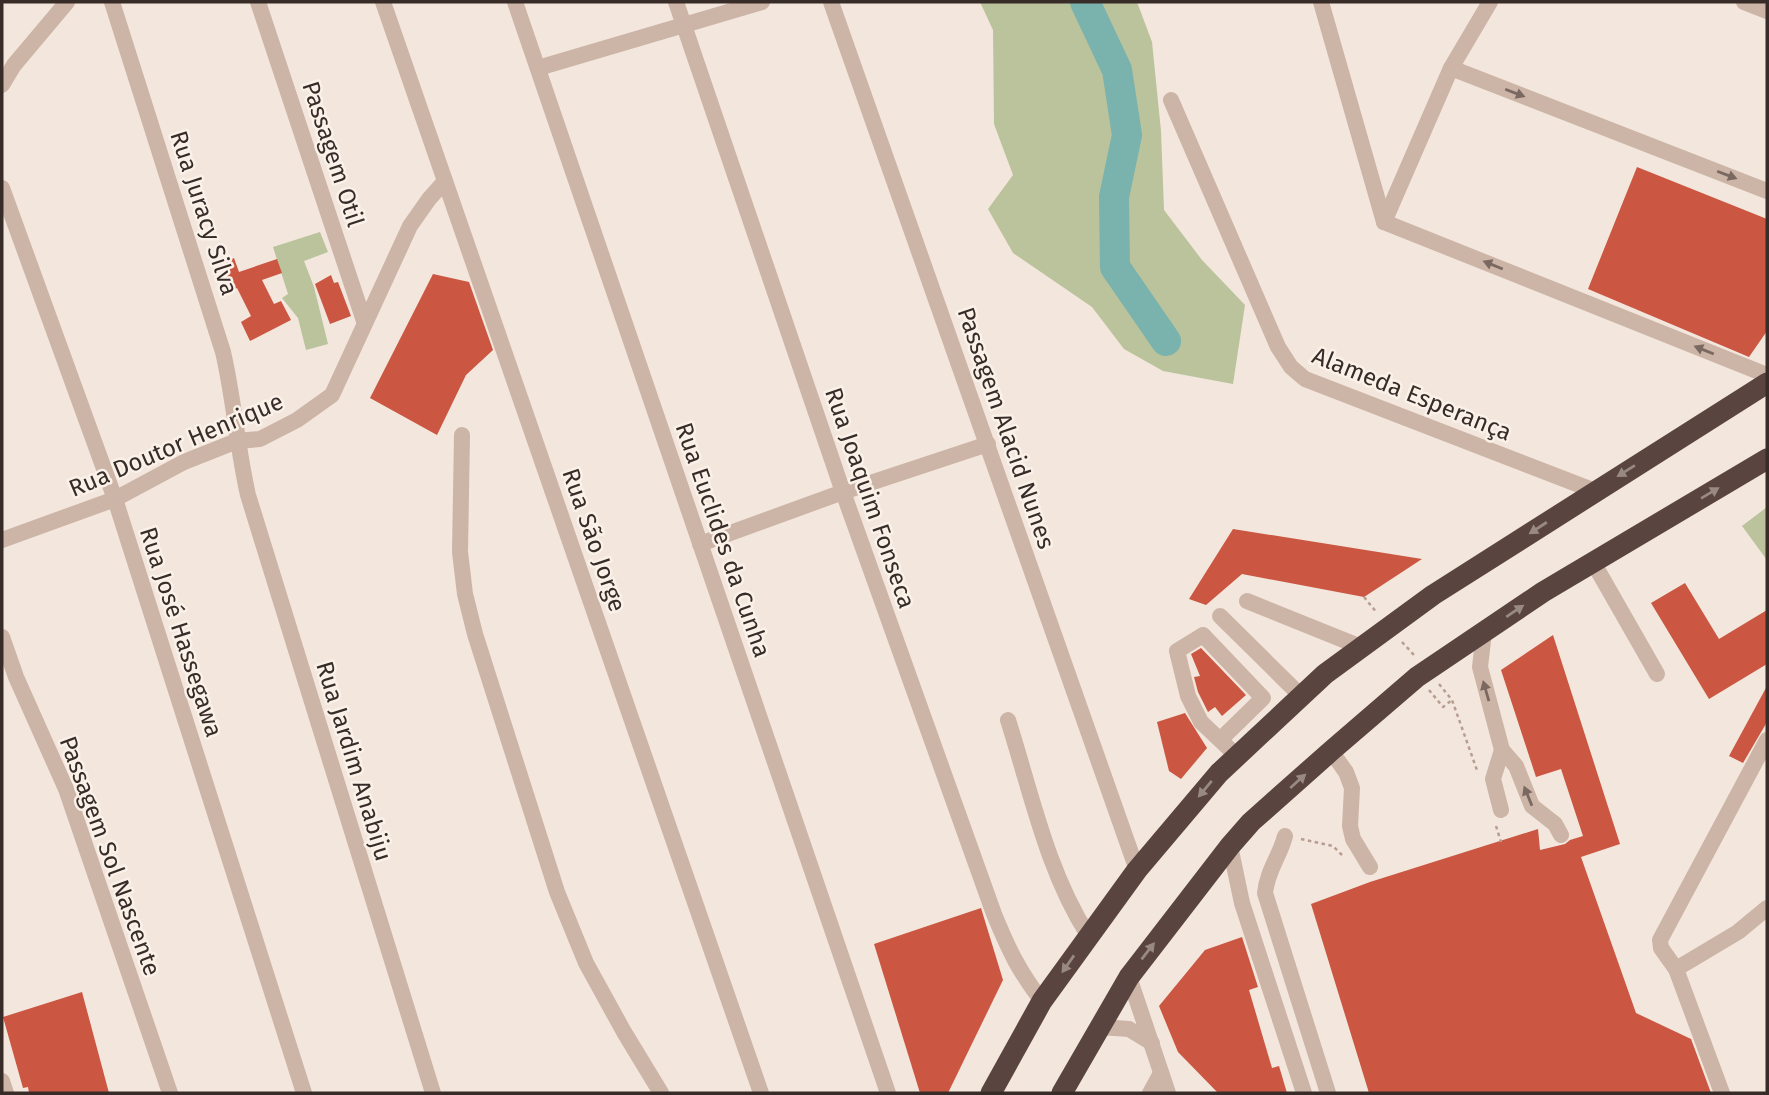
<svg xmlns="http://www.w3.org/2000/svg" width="1769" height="1095" viewBox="0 0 1769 1095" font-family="'Fira Sans',sans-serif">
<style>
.green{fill:#bac39b}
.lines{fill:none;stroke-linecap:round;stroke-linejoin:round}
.river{stroke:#7ab2ae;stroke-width:30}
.building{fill:#cb5642}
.path{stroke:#b89e91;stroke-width:2.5;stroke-dasharray:3.5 3.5;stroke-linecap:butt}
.minor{stroke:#ccb4a7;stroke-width:16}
.highway{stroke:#59443f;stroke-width:21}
.oneway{fill:#7b6961}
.oneway2{fill:#998983}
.labels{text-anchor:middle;stroke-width:5;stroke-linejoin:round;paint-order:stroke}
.street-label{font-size:24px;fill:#382c28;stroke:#faf1e9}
</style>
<rect width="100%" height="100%" fill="#f3e6dc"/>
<!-- green -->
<g class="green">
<polygon points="980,2 1137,2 1152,42 1161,131 1164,210 1202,260 1245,305 1233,384 1163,371 1124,349 1092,307 1013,253 988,209 1013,175 994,124 993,30"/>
<polygon points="320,232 328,252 304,261 314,287 328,344 306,350 298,318 282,298 288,294 273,247"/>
<polygon points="1767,507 1767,560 1742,526"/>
</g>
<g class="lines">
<!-- river -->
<polyline class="river" points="1085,2 1117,70 1127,135 1114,197 1115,267 1166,341"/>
</g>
<!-- building -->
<g class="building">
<polygon points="1637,167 1767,219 1767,331 1749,357 1588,289"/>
<polygon points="234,258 239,272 277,259 282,273 262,280 274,304 281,301 291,320 250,341 241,322 251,316 237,288 228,292 218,264"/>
<polygon points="433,274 469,282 493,350 466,375 437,435 370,398"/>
<polygon points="331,275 334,283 338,282 351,316 330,324 315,284"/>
<polygon points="1233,529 1422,559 1364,597 1242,574 1206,605 1189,599"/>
<polygon points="1685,583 1719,639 1767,610 1767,664 1709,699 1651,603"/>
<polygon points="1553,635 1620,844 1581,857 1636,1013 1691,1039 1711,1093 1369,1093 1311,904 1370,882 1538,829 1540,850 1565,844 1570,840 1583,836 1561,769 1536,777 1501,670"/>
<polygon points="1201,648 1246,695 1222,716 1215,707 1208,712 1198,692 1194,677 1200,676 1191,654"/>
<polygon points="1767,686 1767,722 1743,763 1729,756"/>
<polygon points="1185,713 1207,748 1181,779 1169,771 1157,722"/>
<polygon points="981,908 1003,980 948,1093 920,1093 874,944"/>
<polygon points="1242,937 1258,987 1249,990 1272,1068 1279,1066 1287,1093 1218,1093 1178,1052 1159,1006 1205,950"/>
<polygon points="82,992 109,1093 29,1093 28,1087 23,1088 3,1017"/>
</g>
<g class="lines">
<!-- path -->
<g class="path">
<polyline points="1364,597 1377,613"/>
<polyline points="1402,642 1414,655"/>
<polyline points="1439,684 1452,700 1478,773"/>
<polyline points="1429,690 1443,707 1452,700"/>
<polyline points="1496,826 1501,842"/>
<polyline points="1301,839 1333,846 1342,855"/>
</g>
<!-- minor -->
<g class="minor">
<path d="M112 2 223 352C234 399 237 447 248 495L433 1093"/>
<polyline points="258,2 364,321"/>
<polyline points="383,2 761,1093"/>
<polyline points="515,2 888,1093"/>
<path d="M676 2 843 492 994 914C1008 948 1019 972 1042 1001"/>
<polyline points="831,2 1137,870"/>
<polyline points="1321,2 1384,222"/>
<polyline points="1744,2 1767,11"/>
<polyline points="538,68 762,2"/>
<polyline points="1451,68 1767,191"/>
<polyline points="2,85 14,65 67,2"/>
<polyline points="1171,100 1278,347 1291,367 1305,379 1595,491"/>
<polyline points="2,188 115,499 304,1093"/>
<polyline points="1384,222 1767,375"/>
<polyline points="1384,222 1451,68 1490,2"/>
<polyline points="462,435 460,552 465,594 475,634 557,892 586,963 624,1032 661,1093"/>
<polyline points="2,540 115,499 184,462 237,441 260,439 297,420 332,395 410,226 429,199 445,181"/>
<polyline points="700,544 843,492 988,444"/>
<polyline points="1593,562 1657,674"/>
<polyline points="1247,601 1361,647"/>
<polyline points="1220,616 1301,696"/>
<polyline points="1484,632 1480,667 1502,750 1516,766 1532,806 1555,824 1561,835"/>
<polyline points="2,637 16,677 66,789 170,1093"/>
<path d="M1008 720C1031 792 1047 871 1088 935"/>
<polyline points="1220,740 1263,698 1203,635 1177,651 1188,696 1201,722 1237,756"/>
<polyline points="1331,751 1346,772 1352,788 1350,826 1353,839 1370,867"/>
<polyline points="1501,810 1493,779 1502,750"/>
<path d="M1285 836C1280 856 1267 871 1265 893L1328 1093"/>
<polyline points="1230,846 1242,903 1304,1093"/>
<polyline points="1676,969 1738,932 1767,908"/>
<polyline points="1129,977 1168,1093"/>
<polyline points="1100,1027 1129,1029 1152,1043"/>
<polyline points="2,1081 6,1093"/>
<polyline points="1150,1093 1161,1073"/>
<polyline points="1722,1093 1676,969 1661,948 1660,940 1767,740"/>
</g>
<!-- highway -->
<g class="highway">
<polyline points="991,1093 1042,1001 1137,870 1219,773 1325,674 1433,595 1767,383"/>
<polyline points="1062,1093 1129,977 1230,846 1251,822 1331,751 1417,677 1543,592 1767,459"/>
</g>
</g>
<!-- one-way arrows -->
<defs><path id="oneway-solid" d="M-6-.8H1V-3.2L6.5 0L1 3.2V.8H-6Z" transform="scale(1.75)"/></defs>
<g class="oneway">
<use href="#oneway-solid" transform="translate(1515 93) rotate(21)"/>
<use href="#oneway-solid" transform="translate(1727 175) rotate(21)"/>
<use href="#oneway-solid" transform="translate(1493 265) rotate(-158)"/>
<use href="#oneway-solid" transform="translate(1704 350) rotate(-158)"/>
<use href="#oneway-solid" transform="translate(1486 691) rotate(-106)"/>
<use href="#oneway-solid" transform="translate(1528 796) rotate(-112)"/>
</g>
<g class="oneway2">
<use href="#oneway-solid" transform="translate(1626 471) rotate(148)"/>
<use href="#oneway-solid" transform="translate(1710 493) rotate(-31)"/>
<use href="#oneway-solid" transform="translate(1538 528) rotate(147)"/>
<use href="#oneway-solid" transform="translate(1515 611) rotate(-34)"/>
<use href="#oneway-solid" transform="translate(1298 781) rotate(-42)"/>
<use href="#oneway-solid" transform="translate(1205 789) rotate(130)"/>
<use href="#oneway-solid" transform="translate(1148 951) rotate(-52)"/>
<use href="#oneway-solid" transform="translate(1068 964) rotate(125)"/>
</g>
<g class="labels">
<!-- street labels -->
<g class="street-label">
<text transform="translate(333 154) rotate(72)" y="8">Passagem Otil</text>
<text transform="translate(204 213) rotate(72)" y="8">Rua Juracy Silva</text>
<text transform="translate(1412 394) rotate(22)" y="8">Alameda Esperança</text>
<text transform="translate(1006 428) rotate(71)" y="8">Passagem Alacid Nunes</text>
<text transform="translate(176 445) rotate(-23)" y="8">Rua Doutor Henrique</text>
<text transform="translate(870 498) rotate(71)" y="8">Rua Joaquim Fonseca</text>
<text transform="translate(594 540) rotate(71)" y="8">Rua São Jorge</text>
<text transform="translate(723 540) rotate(71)" y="8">Rua Euclides da Cunha</text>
<text transform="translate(181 632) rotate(72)" y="8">Rua José Hassegawa</text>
<text transform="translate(354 761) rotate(73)" y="8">Rua Jardim Anabiju</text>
<text transform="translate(110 856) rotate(70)" y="8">Passagem Sol Nascente</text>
</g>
</g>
<!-- border -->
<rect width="1769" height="1095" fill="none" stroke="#382c28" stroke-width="7"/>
</svg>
